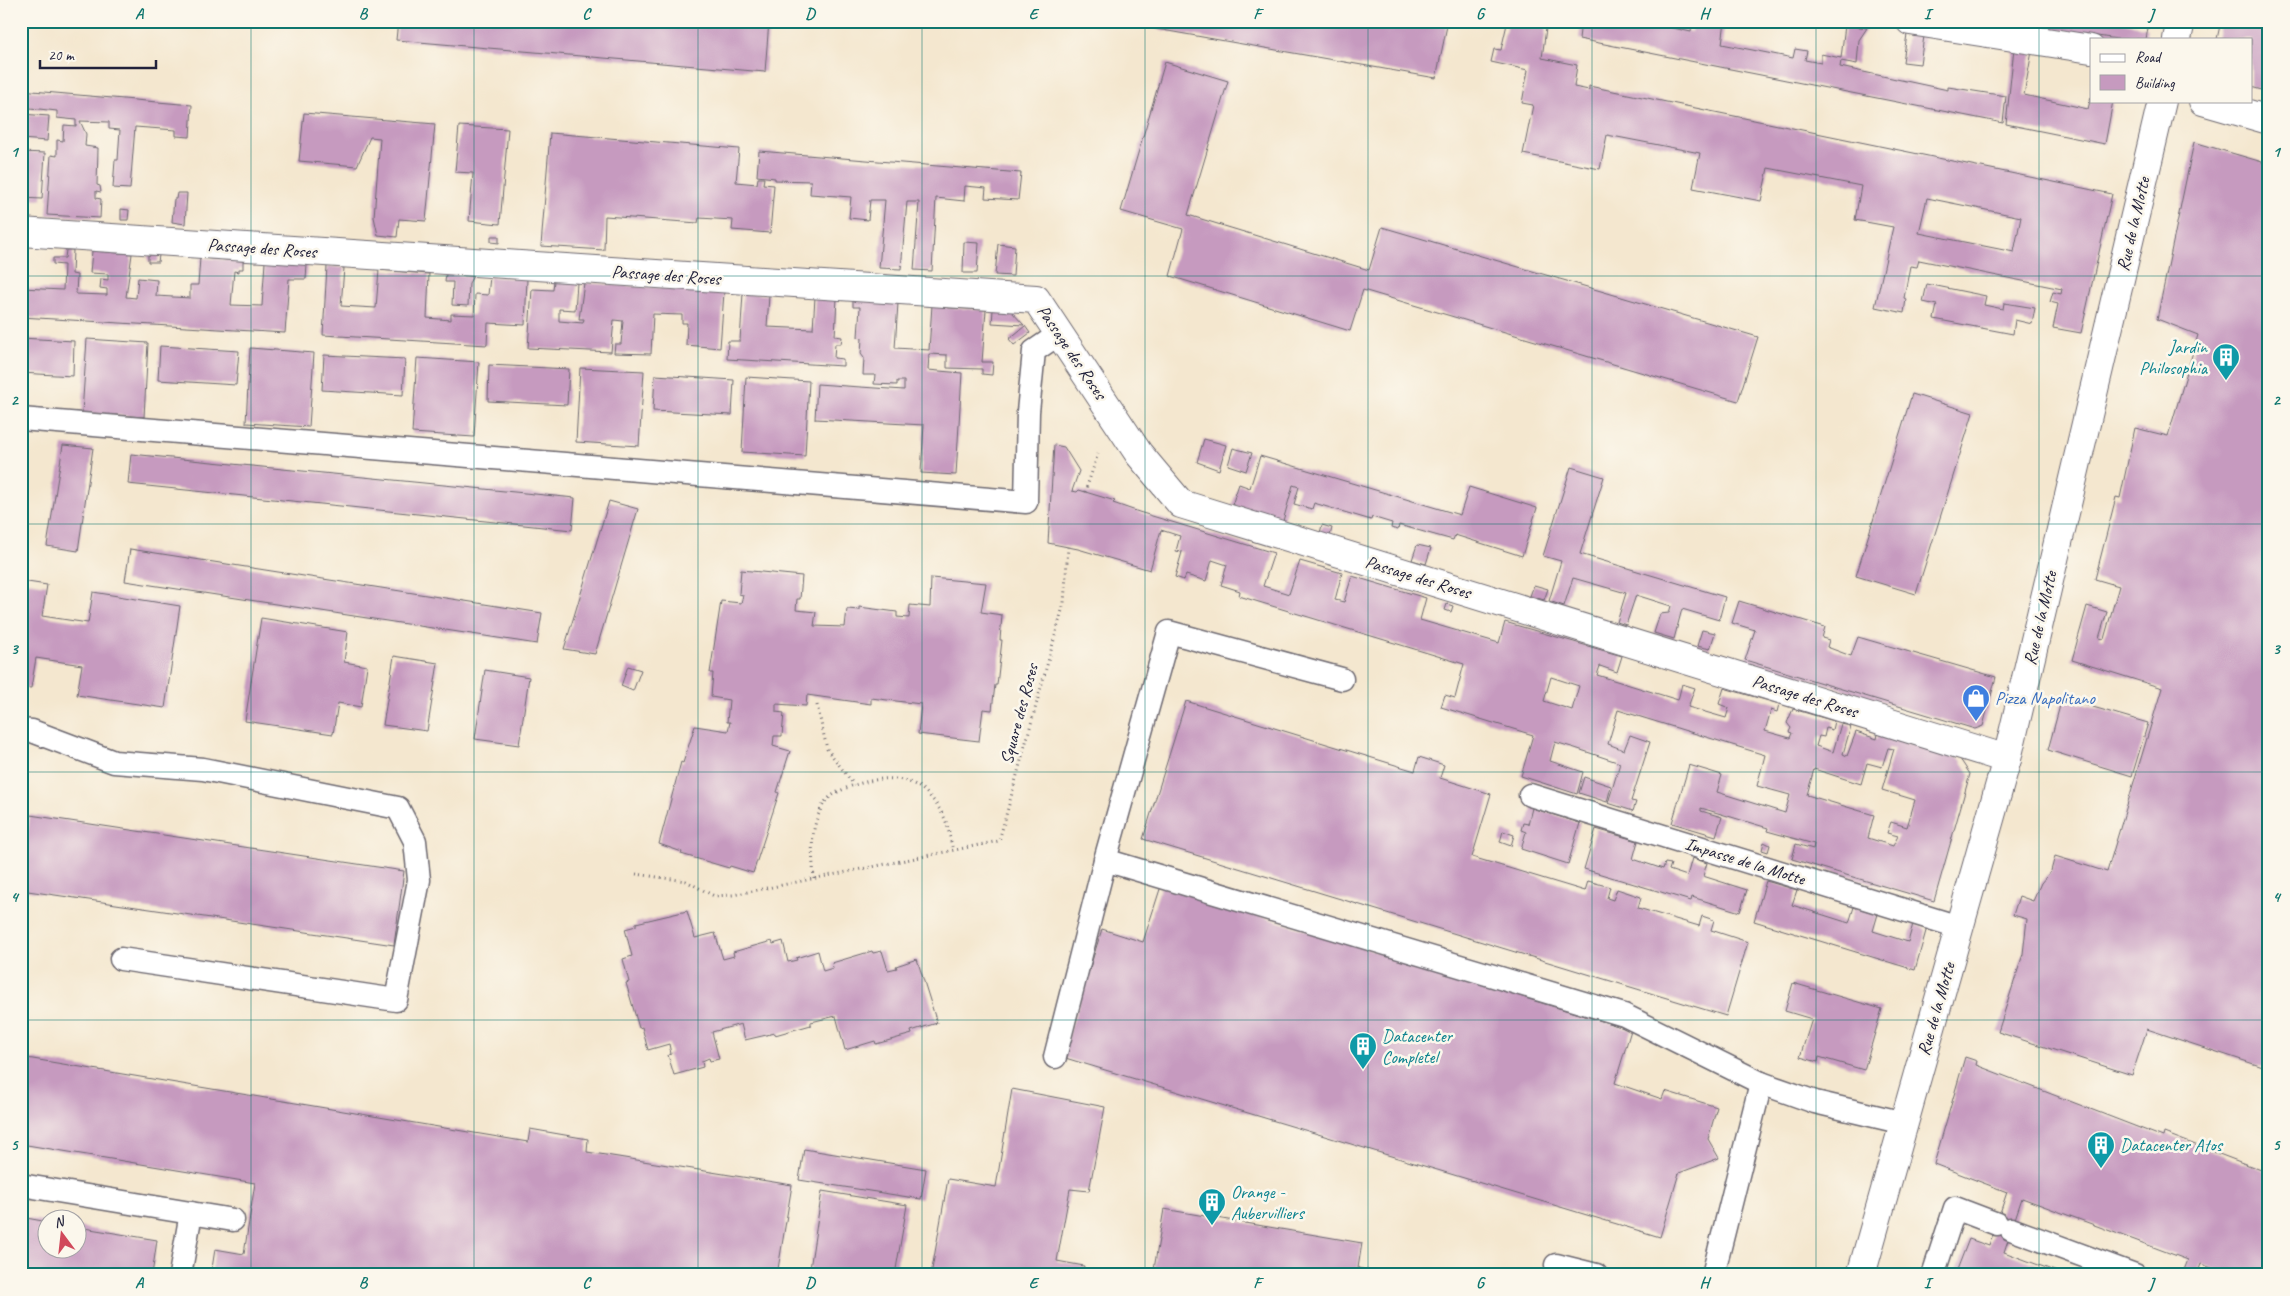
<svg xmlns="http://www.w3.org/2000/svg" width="2290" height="1296" viewBox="0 0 2290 1296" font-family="Caveat,sans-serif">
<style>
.building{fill:#c69abf;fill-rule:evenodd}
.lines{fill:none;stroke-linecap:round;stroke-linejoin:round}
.lane-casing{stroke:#6c676f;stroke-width:25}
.street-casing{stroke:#6c676f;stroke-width:30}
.path{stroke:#6c676f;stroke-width:3;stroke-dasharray:1 4;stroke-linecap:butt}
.lane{stroke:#fff;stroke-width:22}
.street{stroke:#fff;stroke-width:28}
.grid{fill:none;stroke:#0f766e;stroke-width:1;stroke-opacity:0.55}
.labels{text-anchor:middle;stroke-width:5;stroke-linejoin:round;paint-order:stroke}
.street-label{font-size:18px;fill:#22223b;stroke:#fbf7ec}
.culture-label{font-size:18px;fill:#0d838f;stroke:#fbf7ec;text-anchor:start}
.shop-label{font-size:18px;fill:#366cbe;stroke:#fbf7ec;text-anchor:start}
.neatline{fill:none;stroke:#0f766e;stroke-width:2}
.grid-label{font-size:16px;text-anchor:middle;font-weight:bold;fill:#0f766e}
</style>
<rect width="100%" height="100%" fill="#fbf7ec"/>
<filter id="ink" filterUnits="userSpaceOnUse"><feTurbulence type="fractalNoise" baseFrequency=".02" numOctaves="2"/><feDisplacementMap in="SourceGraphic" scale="10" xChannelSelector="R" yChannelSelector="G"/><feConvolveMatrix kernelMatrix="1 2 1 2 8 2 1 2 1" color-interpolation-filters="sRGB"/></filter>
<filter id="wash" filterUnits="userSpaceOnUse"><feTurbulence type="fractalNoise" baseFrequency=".0096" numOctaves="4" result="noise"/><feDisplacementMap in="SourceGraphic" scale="20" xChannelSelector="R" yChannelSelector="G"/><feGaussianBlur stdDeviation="1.12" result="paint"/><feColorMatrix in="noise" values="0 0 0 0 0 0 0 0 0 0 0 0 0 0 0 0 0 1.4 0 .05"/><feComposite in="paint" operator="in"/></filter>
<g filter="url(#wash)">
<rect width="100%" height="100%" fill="#f4e7cf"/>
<g id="blocks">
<!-- building -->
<g class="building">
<polygon points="398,21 769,21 765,72 396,40"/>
<polygon points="1111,21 1448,21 1436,78"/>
<path d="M1500 21H1547L1542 58 1577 65 1574 87 1589 90V86L2112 194 2081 333 2053 328 2058 304 2050 302 2053 292 2061 294 2062 289 1919 260 1917 267 1910 266 1904 298 1906 299 1904 313 1875 307 1893 227 1855 220 1861 186 1768 168 1761 201 1693 188 1700 153 1607 135 1600 169 1523 154 1533 105 1522 103 1528 70 1491 62 1494 49 1501 50 1507 24ZM1927 198 2021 217 2014 252 1919 233Z"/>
<polygon points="1581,21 1642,21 1691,32 1692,21 1725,21 1722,44 1793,58 1795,49 1807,51 1805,60 1821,63 1821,54 1841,58 1845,25 1867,28 1859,40 1857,64 1841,61 1840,67 1948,90 1948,87 2006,96 2003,123 1579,39"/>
<polygon points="2047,21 2116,21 2148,28 2146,39 2117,39 2046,28"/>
<polygon points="2221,21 2269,21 2269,92 2251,87 2251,39 2217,39"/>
<polygon points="1907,34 1924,36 1920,64 1903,62"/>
<polygon points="2014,48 2032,51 2024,95 2088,109 2091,97 2091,101 2113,101 2105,144 2006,124"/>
<polygon points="1165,62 1228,81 1188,215 1369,270 1382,227 1758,337 1738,401 1363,290 1350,331 1170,276 1183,229 1121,211"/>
<polygon points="21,90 192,105 190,137 176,136 176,130 135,127 130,189 113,188 115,160 118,160 120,130 109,129 109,122 80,121 86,134 85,146 98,148 97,185 100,186 101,192 96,191 96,198 101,199 100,218 47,215 51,155 57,156 57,140 63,141 64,125 76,126 76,120 57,118 57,111 21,107"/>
<polygon points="304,113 435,124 426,221 399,219 397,237 378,235 374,217 380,138 370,137 357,166 299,161"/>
<polygon points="21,114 49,116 47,141 21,139"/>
<polygon points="459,126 508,129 500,224 469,221 473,173 455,172"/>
<polygon points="550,133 739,149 736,182 757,184 758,178 764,178 763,184 774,185 770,233 732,230 733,220 699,218 698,223 605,216 604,250 541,246"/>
<polygon points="2194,142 2269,164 2269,1069 2147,1029 2132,1075 1998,1032 2023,954 2027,919 2013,915 2019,896 2033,901 2041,883 2051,871 2055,856 2107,872 2162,688 2072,660 2087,606 2107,612 2099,638 2104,639 2119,586 2095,579 2116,497 2120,498 2135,428 2168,436 2198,335 2157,319"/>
<polygon points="759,151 1021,173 1018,200 985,198 986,188 965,186 964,201 936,198 932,271 914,270 919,202 907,202 901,269 879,268 885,200 870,200 868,220 849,218 851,197 810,194 811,181 775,180 775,178 757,176"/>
<polygon points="21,152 45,153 42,199 21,198"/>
<polygon points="177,193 187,193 185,224 172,222 174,199 176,199"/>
<polygon points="121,209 129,210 128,220 121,220"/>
<polygon points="491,236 499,236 499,243 491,242"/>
<polygon points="964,242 979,243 977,273 963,273"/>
<polygon points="998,244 1015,246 1013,276 995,275"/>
<polygon points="66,250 73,250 72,274 77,275 76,294 107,295 107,289 100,288 101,279 108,280 108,274 90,273 92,251 132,254 126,297 136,298 138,278 157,280 156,296 190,298 190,285 198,285 200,258 243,261 243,269 239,269 239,272 234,271 231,305 262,306 265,262 307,265 306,279 289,279 285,333 21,317 21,288 63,290 64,265 53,264 53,258 65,258"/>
<polygon points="148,255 159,255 158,262 148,262"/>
<polygon points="327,266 344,268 341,306 376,308 379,270 429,274 427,318 451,320 451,314 474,315 475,294 488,295 490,277 527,279 525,325 488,323 487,345 323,335"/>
<polygon points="446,274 473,276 469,283 468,306 452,305 453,282 445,282"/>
<polygon points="554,281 577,283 575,310 559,309 559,321 583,323 584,319 579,319 584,283 724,292 720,348 686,345 687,323 682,323 682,315 653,314 651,354 614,353 615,344 621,344 623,321 614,320 611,352 528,348 532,289 553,290"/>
<polygon points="1927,284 1986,296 1984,305 2003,309 2004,303 2035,308 2032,324 2015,320 2013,334 1934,319 1937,305 1923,302"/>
<polygon points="743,293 769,295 767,327 813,329 815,297 837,298 835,336 842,337 841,344 835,344 834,358 843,359 843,366 727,359 728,341 740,341"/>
<polygon points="853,299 898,303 895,348 929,350 932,305 950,308 986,310 982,362 993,362 992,375 982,374 982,369 947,368 947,355 929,354 928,370 962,373 956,475 921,473 924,425 815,419 817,384 904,390 904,381 897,381 897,385 874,384 875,375 863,375 864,358 861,354 862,338 858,337 860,307 853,307"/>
<polygon points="993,310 1011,311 1024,325 992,323"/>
<polygon points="1025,326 1030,333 1014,345 1009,339"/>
<polygon points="21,338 74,341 73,376 21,373"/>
<polygon points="87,339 148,343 144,417 82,413"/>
<polygon points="160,346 239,351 236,385 158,380"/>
<polygon points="250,348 314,353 309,427 246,423"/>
<polygon points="324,355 405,359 403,395 322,390"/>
<polygon points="417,358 479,362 474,437 412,433"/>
<polygon points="489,365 569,369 567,405 488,401"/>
<polygon points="580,368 644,371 639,446 576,442"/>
<polygon points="655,375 734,380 732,415 653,411"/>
<polygon points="746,377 809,381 805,456 742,452"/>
<polygon points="1912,394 1973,413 1916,594 1856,576"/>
<polygon points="1204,439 1226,445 1219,470 1197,462"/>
<polygon points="63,445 93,448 78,551 47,546"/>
<path d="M1054 445 1064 447 1079 471 1072 491 1077 492 1079 490 1115 501 1113 503 1139 512 1274 553 1263 586 1289 594 1300 561 1342 573 1335 600 1344 602 1352 576 1426 598 1420 620 1499 643 1505 622 1605 651 1622 656 1617 672 1600 666 1597 675 1678 700 1682 684 1695 688 1688 707 1726 718 1729 708 1719 704 1724 688 1779 704 1777 712 1771 710 1765 731 1790 738 1792 733 1789 732 1791 728 1787 723 1793 709 1834 721 1832 730 1826 728 1824 737 1819 736 1816 746 1833 752 1841 724 1851 726 1843 754 1847 756 1856 732 1877 739 1878 734 1960 759 1970 774 1934 901 1792 859 1796 844 1813 849 1814 844 1767 831 1768 828 1701 808V811L1722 817 1716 836 1672 823 1689 765 1722 775 1717 792 1785 813 1790 795 1757 786 1765 755 1618 710 1608 744 1624 750 1630 735 1650 742 1631 801 1636 802 1633 811 1608 803 1620 763 1575 748 1555 742 1550 761 1583 772 1577 794 1521 776 1533 735 1441 707 1445 695 1455 698 1464 664 1239 596 1240 591 1221 585 1227 565 1212 560 1206 581 1186 575 1184 580 1175 577 1182 552 1176 551 1180 536 1161 530 1150 570 1078 549 1048 543ZM1551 677 1579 686 1572 710 1544 701ZM1888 748 1894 749 1882 790 1915 800 1907 827 1891 822 1887 833 1898 836 1893 846 1868 838 1874 815 1807 795 1814 769 1861 784 1867 763 1882 767Z"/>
<polygon points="1233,448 1252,453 1246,471 1228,465"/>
<polygon points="131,454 575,498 572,530 128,484"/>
<polygon points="1260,456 1460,515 1469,487 1537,508 1522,556 1455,535 1453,540 1399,525 1398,530 1391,528 1392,523 1372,517 1371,520 1314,503 1312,509 1294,504 1299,487 1293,485 1283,521 1232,505 1239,484 1250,488"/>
<polygon points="1571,467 1604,477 1580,554 1725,597 1719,620 1682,609 1674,639 1654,633 1660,614 1669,613 1671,606 1636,595 1626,625 1617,622 1626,593 1573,578 1564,606 1549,601 1561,561 1543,556"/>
<polygon points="609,501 638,509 595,654 564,649"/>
<polygon points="1322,525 1332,528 1330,536 1320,533"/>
<polygon points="1417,545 1431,548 1426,564 1412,560"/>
<polygon points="130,549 542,613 537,644 125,581"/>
<polygon points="741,570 802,576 800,599 797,599 796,610 816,612 814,626 845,627 847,609 859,610 859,607 897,612 897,617 909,618 910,605 930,607 931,578 986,583 981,612 1002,615 1000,640 1002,640 997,685 995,685 992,710 983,709 979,741 918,734 921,704 871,698 871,704 807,695 806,706 776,704 776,712 784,713 782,736 774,736 773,746 790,751 777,792 779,793 753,873 730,866 729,868 681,854 682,852 659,844 681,762 683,763 695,726 728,731 730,722 727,722 729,700 711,697 713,673 710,673 721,601 741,603 743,595 739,594"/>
<polygon points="21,581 47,585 42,616 88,623 93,592 180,606 165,708 77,695 82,665 36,658 31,688 21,687"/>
<polygon points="1534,585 1548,589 1544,600 1530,596"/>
<polygon points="1739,601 1825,627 1822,638 1829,640 1827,647 1851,656 1858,637 1996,677 1983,726 1975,729 1745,660 1755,630 1732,623"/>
<polygon points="1447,604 1453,606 1451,612 1445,610"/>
<polygon points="261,618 348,632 344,662 367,666 361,707 338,703 333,734 245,721"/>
<polygon points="1702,630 1715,633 1710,649 1697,646"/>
<polygon points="394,656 438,663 427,731 383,725"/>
<polygon points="628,666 641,670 633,691 621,686"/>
<polygon points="485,670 529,677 519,745 475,739"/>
<polygon points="2062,698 2148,723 2132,776 2048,750"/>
<polygon points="1186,701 1415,771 1419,757 1444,765 1440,778 1491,794 1472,857 1585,891 1588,881 1610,887 1607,898 1613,900 1617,889 1641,897 1638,908 1699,926 1702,916 1714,920 1711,930 1748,942 1726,1016 1143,839"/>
<polygon points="1584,777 1611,786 1607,802 1579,793"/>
<polygon points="1532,808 1580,823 1568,864 1521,849 1526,832 1521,830 1523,823 1528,824"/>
<polygon points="30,815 404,871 394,945 21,890"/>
<polygon points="1596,829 1638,841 1633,859 1663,869 1665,863 1671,864 1669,870 1687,876 1692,858 1707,863 1703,876 1747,890 1740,912 1692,897 1691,901 1584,869"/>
<polygon points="1503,831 1514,835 1511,846 1500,842"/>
<polygon points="1764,842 1770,845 1768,852 1762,850"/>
<polygon points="1766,881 1797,890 1792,905 1849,923 1854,907 1878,914 1873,931 1908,942 1913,924 1924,928 1926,931 1915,970 1754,921"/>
<polygon points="1161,886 1631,1030 1615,1083 1662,1099 1665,1091 1717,1107 1708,1139 1719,1158 1679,1173 1660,1237 1062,1057 1102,929 1143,942"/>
<polygon points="687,911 695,938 715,933 723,959 734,956 733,952 772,941 773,944 783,941 788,962 797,960 796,958 818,951 823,971 833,968 832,963 872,951 873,953 882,951 888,970 897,968 896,966 917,959 937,1023 911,1031 912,1034 876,1044 875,1041 845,1050 836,1016 811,1022 811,1025 775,1035 775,1033 745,1040 741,1024 712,1032 719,1059 710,1061 709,1058 702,1061 703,1067 674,1075 668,1055 671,1054 669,1044 648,1050 642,1027 639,1028 626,983 629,982 623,959 632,956 625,929 636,926 636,923"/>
<polygon points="1793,983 1882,1009 1864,1070 1819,1057 1818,1062 1800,1057 1812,1019 1785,1011"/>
<polygon points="21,1057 528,1142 530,1129 588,1139 587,1152 792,1185 777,1275 211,1275 215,1249 244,1254 255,1183 21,1144"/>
<polygon points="1965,1057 1977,1061 1976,1065 2163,1137 2164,1133 2269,1173 2269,1275 2231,1275 2201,1264 2197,1275 2182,1275 2188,1260 2022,1198 2004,1252 2065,1275 1955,1275 1969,1239 1989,1246 2007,1192 1934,1164"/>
<polygon points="1012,1089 1105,1107 1089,1191 1070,1189 1057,1261 1084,1266 1082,1275 931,1275 948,1179 996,1187"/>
<polygon points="804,1149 926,1169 921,1199 799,1180"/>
<polygon points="822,1191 907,1205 895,1275 809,1275"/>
<polygon points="1164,1209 1362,1243 1358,1268 1389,1275 1153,1275"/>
<polygon points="21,1217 48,1222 48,1248 78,1248 78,1227 157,1240 152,1275 21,1275"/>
</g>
</g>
</g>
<g filter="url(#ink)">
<use href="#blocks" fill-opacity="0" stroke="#6c676f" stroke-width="1"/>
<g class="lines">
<!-- lane casing -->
<g class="lane-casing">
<g id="lane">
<polyline points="21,419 1026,502 1028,412 1034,351 1059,334"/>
<polyline points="21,730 32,731 114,762 203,769 398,808 415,841 419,880 396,1000 121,959"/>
<polyline points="1530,795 1959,927"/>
<polyline points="1105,860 1169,632 1342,679"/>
<polyline points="1055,1057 1105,860 1624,1015 1761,1083 1815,1102 1904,1123"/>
<polyline points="21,1185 233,1220"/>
<polyline points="2011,1229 2135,1275"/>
<polyline points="1556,1265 1596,1275"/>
<polyline points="180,1275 191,1213"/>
<polyline points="1713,1275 1761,1083"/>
<polyline points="1933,1275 1955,1208 1997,1224"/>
</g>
</g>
<!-- street casing -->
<g class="street-casing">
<g id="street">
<polyline points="1910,21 2091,49"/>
<polyline points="2177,39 2181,21"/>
<polyline points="2203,101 2269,120"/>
<polyline points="21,232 1036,299 1139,454 1181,504 2007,759"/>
<polyline points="1861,1275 2007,759 2162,101"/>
</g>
</g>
<!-- path -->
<g class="path">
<polyline points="1085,492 1098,454"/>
<polyline points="817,705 827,749 854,785"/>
<polyline points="636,874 686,881 714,896 733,895 999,841 1064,603 1068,547"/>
<path d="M814 879C812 850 809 831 823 805 829 794 847 787 858 784 898 772 924 779 944 817 949 827 950 840 953 850"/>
</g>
<!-- lane -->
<use href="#lane" class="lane"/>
<!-- street -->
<use href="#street" class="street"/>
</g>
</g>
<!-- grid -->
<path class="grid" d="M251 21V1275M474 21V1275M698 21V1275M922 21V1275M1145 21V1275M1368 21V1275M1592 21V1275M1816 21V1275M2039 21V1275M21 276H2269M21 524H2269M21 772H2269M21 1020H2269"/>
<!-- icons -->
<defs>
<g id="building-pin" transform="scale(1.4375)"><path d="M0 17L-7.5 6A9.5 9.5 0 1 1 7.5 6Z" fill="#0f9aa8" stroke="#fbf7ec"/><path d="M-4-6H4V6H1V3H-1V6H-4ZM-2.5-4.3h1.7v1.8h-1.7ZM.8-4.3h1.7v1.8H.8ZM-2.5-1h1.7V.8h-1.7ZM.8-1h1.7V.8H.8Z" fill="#fff"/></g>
<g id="shop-pin" transform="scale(1.4375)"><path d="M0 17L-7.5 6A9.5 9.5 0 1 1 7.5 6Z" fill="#3f7fe0" stroke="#fbf7ec"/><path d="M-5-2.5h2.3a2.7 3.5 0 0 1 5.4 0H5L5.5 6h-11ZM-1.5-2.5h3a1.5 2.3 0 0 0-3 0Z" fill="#fff"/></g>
</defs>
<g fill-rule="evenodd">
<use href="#building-pin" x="2226" y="357"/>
<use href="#shop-pin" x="1976" y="698"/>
<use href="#building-pin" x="1363" y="1046"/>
<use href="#building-pin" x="2101" y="1145"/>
<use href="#building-pin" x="1212" y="1202"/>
</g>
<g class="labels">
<!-- street labels -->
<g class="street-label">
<text transform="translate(2133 224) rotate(-77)" y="6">Rue de la Motte</text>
<text transform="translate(262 248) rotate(4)" y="6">Passage des Roses</text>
<text transform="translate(666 275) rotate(4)" y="6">Passage des Roses</text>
<text transform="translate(1072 352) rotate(56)" y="6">Passage des Roses</text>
<text transform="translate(1418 577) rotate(17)" y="6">Passage des Roses</text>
<text transform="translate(2040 618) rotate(-77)" y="6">Rue de la Motte</text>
<text transform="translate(1805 696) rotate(17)" y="6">Passage des Roses</text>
<text transform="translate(1019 714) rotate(-75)" y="6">Square des Roses</text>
<text transform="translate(1745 861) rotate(17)" y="6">Impasse de la Motte</text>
<text transform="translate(1936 1009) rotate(-74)" y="6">Rue de la Motte</text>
</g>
<!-- culture labels -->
<g class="culture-label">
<text x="2207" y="353" text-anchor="end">Jardin<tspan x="2207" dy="21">Philosophia</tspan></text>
<text x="1382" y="1042">Datacenter<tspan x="1382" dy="21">Completel</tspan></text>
<text x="2120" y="1151">Datacenter Atos</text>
<text x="1231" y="1198">Orange -<tspan x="1231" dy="21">Aubervilliers</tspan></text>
</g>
<!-- shop labels -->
<g class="shop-label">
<text x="1995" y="704">Pizza Napolitano</text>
</g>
</g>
<!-- margin -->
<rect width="2290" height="1296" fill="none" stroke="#fbf7ec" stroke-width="55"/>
<!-- legend -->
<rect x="2090" y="38" width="162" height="65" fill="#fbf7ec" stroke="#a4a2a5"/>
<rect x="2100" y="54" width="25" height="8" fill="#ffffff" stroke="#a4a2a5"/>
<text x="2135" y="62" font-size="15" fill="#22223b">Road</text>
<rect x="2100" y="75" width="25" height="15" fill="#c69abf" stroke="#a4a2a5"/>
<text x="2135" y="88" font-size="15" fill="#22223b">Building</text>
<!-- north arrow -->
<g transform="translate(62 1234) rotate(345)"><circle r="24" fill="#fbf7ec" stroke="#a4a2a5"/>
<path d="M0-4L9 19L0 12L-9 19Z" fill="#d1495b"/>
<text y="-8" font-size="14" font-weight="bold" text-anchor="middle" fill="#22223b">N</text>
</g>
<!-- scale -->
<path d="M40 60v8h116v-8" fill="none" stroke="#22223b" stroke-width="2.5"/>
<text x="48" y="60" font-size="15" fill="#22223b" stroke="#fbf7ec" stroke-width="4" paint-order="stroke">20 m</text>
<rect x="28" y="28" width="2234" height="1240" class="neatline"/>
<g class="grid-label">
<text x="139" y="19">A</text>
<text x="363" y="19">B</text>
<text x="586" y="19">C</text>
<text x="810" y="19">D</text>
<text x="1033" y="19">E</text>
<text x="1257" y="19">F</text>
<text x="1480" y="19">G</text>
<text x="1704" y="19">H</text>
<text x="1927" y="19">I</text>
<text x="2151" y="19">J</text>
<text x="14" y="157">1</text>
<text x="2276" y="157">1</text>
<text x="14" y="405">2</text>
<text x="2276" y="405">2</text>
<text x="14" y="654">3</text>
<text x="2276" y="654">3</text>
<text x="14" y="902">4</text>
<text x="2276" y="902">4</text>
<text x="14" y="1150">5</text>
<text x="2276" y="1150">5</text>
<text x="139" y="1288">A</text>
<text x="363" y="1288">B</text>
<text x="586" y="1288">C</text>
<text x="810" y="1288">D</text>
<text x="1033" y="1288">E</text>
<text x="1257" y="1288">F</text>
<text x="1480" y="1288">G</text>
<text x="1704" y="1288">H</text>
<text x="1927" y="1288">I</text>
<text x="2151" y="1288">J</text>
</g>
</svg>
